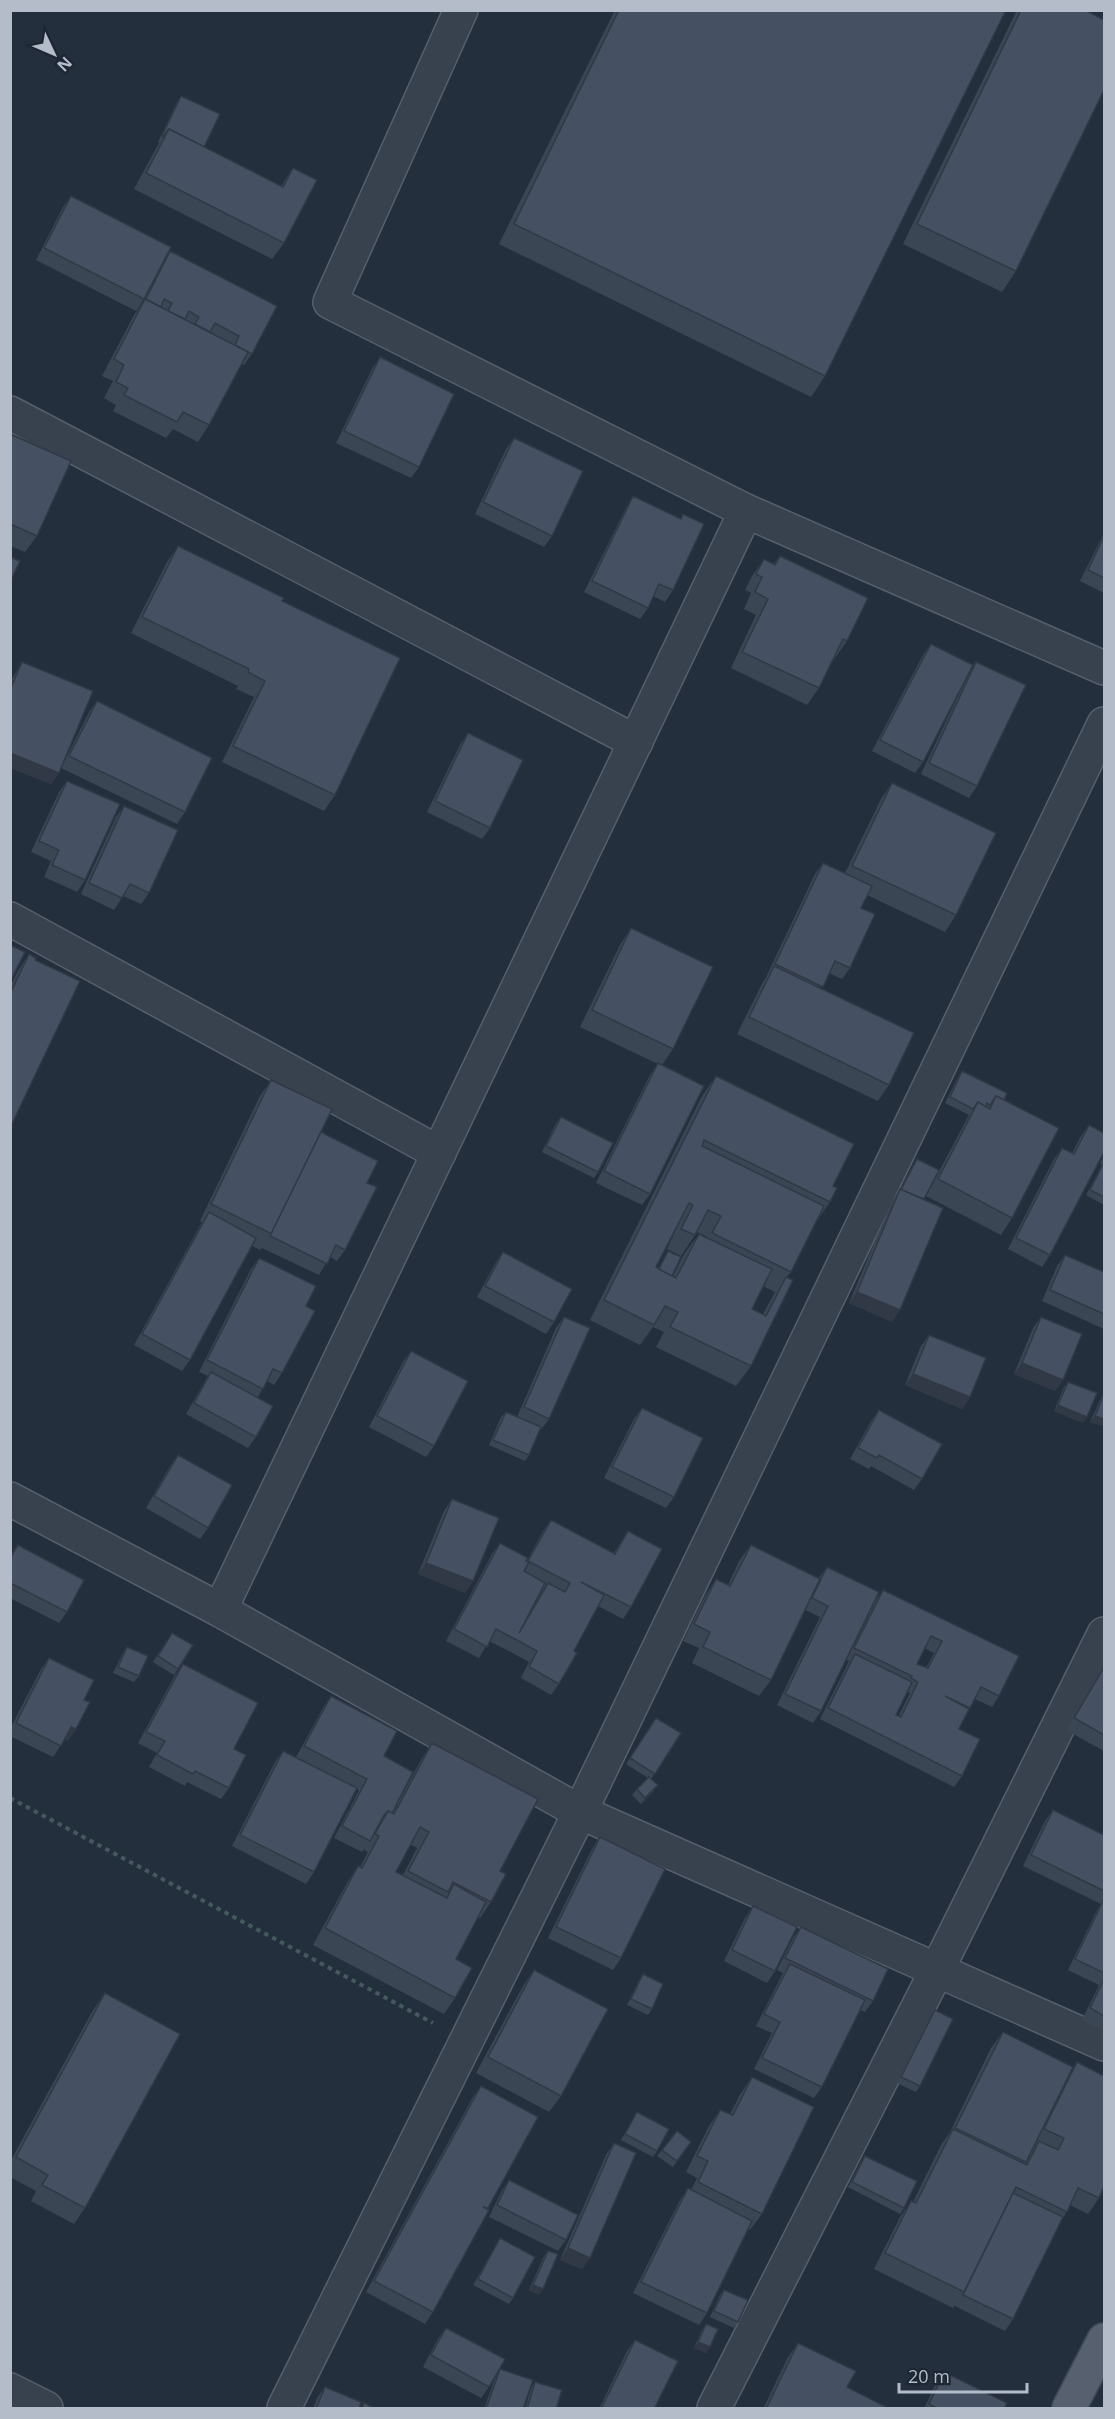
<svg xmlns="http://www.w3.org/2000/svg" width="1115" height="2419" viewBox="0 0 1115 2419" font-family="'Open Sans',sans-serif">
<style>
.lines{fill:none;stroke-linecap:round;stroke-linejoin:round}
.street-casing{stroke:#565f6c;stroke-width:36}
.primary-casing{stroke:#414a57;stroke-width:36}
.path{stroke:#44595c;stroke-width:4;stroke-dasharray:4.5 4.5;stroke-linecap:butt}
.street{stroke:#38414e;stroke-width:33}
.primary{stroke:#56606e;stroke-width:33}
.wall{fill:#3b4654;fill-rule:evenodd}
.shaded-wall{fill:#303945}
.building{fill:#455162;stroke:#303945;stroke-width:1.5;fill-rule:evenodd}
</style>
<rect width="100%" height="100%" fill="#242f3e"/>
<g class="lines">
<!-- street casing -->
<g class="street-casing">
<g id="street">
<polyline points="461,10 330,302 746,511 1104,668"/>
<polyline points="10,413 636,742"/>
<polyline points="10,919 439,1153"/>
<polyline points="10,1499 220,1610 580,1812 1104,2044"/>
<polyline points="220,1610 746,511"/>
<polyline points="10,2390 46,2408"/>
<polyline points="284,2408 580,1812 1104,724"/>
<polyline points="714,2408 937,1970 1104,1634"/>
</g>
</g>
<!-- primary casing -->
<g class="primary-casing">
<polyline id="primary" points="1069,2408 1104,2340"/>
</g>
<!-- path -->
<polyline class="path" points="10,1798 433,2023"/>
<!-- street -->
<use href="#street" class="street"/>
<!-- primary -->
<use href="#primary" class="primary"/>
</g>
<!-- wall -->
<g class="wall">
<polygon points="615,10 1006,10 825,376 811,397 499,244"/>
<polygon points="1017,10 1085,10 1016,271 1002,292 903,244"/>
<polygon points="181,96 204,147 281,186 293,168 284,243 272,259 134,189 159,143 158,142 177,102"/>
<polygon points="71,196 163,262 170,251 277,306 252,354 244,365 242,364 209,425 198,442 173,429 166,438 113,411 116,405 104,398 113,381 102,376 134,315 143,302 155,279 144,299 136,311 36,260 63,207"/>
<polygon points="380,357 419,467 411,478 336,443 372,369"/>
<polygon points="10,434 37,536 25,552 10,546"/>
<polygon points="514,438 552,536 544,547 475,514 506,449"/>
<polygon points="633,496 680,519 683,514 673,590 665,602 653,596 648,608 640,619 584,592 626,508"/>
<polygon points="1104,534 1104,593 1080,581 1101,539"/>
<polygon points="178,546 282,601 335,795 324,811 222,762 254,697 236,689 238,686 131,633 167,562"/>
<polygon points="780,556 847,641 835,658 834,657 819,688 807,705 731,668 756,615 744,609 751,593 745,590 752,576 764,559 774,564"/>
<polygon points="931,644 970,670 976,662 977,786 969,798 921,774 964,683 923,762 915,773 872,751 923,655"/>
<polygon points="22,662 59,773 51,784 10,768 10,683 15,674"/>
<polygon points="97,701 185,812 177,824 61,768 89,712"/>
<polygon points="468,733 490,828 482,839 427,812 460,745"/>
<polygon points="67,781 85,880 77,892 44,877 51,861 31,852 59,792"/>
<polygon points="892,783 956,915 945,932 867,895 861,908 850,968 842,979 829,973 821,988 889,1085 878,1101 737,1034 763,982 767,976 767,975 815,874 823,863 845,873 881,799"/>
<polygon points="124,806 149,893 141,904 123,896 114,910 81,894 116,817"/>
<polygon points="631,928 673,1049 662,1065 650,1194 642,1205 596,1183 650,1075 658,1064 580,1027 620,945"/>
<polygon points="29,954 35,960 10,1128 10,986 18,971"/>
<polygon points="962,1071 1004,1100 1012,1218 1001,1235 926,1196 969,1115 945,1103 958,1077"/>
<path d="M716 1076 833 1186 830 1202 816 1222 791 1272 787 1277 751 1366 736 1386 656 1347 664 1332 653 1327 640 1345 590 1320 702 1096ZM678 1225 667 1249 681 1256 697 1232 706 1236V1237L699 1234 684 1254 673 1276H672L668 1251 658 1268 656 1267ZM763 1286 775 1292 763 1314 752 1309Z"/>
<polygon points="271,1080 367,1183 345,1250 337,1261 330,1257 319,1275 262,1248 260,1250 252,1246 190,1360 182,1371 134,1345 202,1222 200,1221 260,1096"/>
<polygon points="561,1117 598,1172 594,1178 542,1152 556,1123"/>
<polygon points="1089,1125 1050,1255 1042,1267 1008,1249 1054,1159 1062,1148 1072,1153 1081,1136"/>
<polygon points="1104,1156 1104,1205 1086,1195 1102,1165 1100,1164"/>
<polygon points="917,1159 924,1199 892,1322 849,1303 892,1201 900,1190 913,1165"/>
<polygon points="503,1252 554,1322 546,1334 477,1297 495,1264"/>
<polygon points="1065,1255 1104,1272 1104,1329 1042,1301 1057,1266"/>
<polygon points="259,1258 306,1306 282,1373 274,1385 267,1381 258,1397 256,1437 248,1448 186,1414 208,1376 199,1372 251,1269"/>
<polygon points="564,1317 549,1419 541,1430 540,1430 529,1455 525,1461 489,1445 501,1417 506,1412 517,1417 556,1328"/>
<polygon points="1041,1317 1063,1380 1055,1391 1014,1374 1033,1328"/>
<polygon points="929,1335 970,1397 962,1409 905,1385 921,1346"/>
<polygon points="411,1351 434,1446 426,1457 369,1427 403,1362"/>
<polygon points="1068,1382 1083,1423 1054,1411 1064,1387"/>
<polygon points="1104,1394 1103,1426 1090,1422 1100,1400"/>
<polygon points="642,1408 674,1497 666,1508 604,1478 634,1419"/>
<polygon points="879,1410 922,1479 914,1490 871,1466 869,1469 850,1459 871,1421"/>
<polygon points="178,1455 208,1528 200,1539 146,1508 170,1466"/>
<polygon points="452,1499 473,1581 465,1593 418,1574 444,1511"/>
<polygon points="551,1520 614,1553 628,1531 631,1607 623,1619 598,1606 574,1651 559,1684 551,1695 521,1678 529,1662 507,1650 489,1641 479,1658 446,1641 492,1554 500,1543 527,1561 543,1531"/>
<polygon points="18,1545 67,1612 59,1623 10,1598 10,1556"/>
<path d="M751 1545 819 1578 827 1567 855 1643 875 1601 883 1590 1019 1656 999 1696 992 1707 975 1699 959 1729 962 1776 954 1787 820 1719 849 1661 846 1660 821 1711 813 1723 777 1705 820 1617 805 1610 771 1680 759 1696 692 1663 699 1648 683 1641 705 1596 716 1579 728 1585 739 1561ZM925 1648 934 1653 926 1668 917 1664ZM907 1692 910 1693 898 1717 896 1715Z"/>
<polygon points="172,1633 193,1645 174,1675 153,1662"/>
<polygon points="127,1647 139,1676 134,1682 113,1673 123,1653"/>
<polygon points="49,1658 84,1700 76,1729 68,1741 65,1739 53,1757 10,1736 10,1729 41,1669"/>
<polygon points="183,1664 234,1749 229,1788 221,1799 187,1782 185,1786 149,1767 157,1753 138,1743 175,1675"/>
<polygon points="1103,1669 1104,1669 1104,1751 1066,1730 1095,1680"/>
<path d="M331 1696 384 1756 392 1813 421 1760 432 1743 500 1871 491 1902 480 1918 478 1917 456 1959 455 1998 444 2014 313 1945 347 1883 358 1866 360 1867 368 1852 364 1850 366 1846 362 1852 334 1838 359 1790 356 1789 314 1872 306 1884 232 1846 275 1762 283 1751 296 1757 323 1708ZM410 1844 417 1848 403 1875 396 1872Z"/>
<polygon points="652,1724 681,1733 651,1779 654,1791 641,1804 632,1795 637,1789 648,1778 626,1764"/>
<polygon points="1053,1810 1104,1835 1104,2031 1082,2020 1099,1985 1068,1970 1097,1910 1101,1904 1023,1866 1045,1821"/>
<polygon points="600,1837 621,1958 613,1970 548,1938 592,1849"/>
<polygon points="753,1906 775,1971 767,1983 724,1961 745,1918"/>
<polygon points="801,1927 873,2001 865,2012 860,2010 822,2087 814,2098 754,2069 772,2033 756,2026 783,1973 777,1970 793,1938"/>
<polygon points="534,1970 561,2096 549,2112 476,2073 523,1986"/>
<polygon points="643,1974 652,2009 648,2015 627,2005 639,1980"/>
<polygon points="105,1993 85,2208 74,2224 31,2201 36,2191 10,2177 10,2162 93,2010"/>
<polygon points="935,2010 920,2086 916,2092 897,2083 931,2016"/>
<polygon points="1003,2032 1071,2072 1077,2062 1099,2198 1088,2214 1070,2205 1063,2218 1013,2319 1005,2331 955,2306 956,2304 953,2308 874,2269 900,2217 911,2201 913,2202 941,2145 949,2134 991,2048"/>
<polygon points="752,2077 762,2214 750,2230 748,2229 707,2313 699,2325 633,2293 680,2200 688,2188 691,2190 697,2178 686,2172 709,2126 720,2110 730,2114 741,2093"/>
<polygon points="481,2086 487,2209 433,2312 425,2324 366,2292 473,2097"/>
<polygon points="637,2112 657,2151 653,2157 621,2140"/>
<polygon points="677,2131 691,2142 673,2167 657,2156"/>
<polygon points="614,2143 590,2258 582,2269 560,2260 606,2155"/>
<polygon points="865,2156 904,2208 900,2214 848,2187 861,2162"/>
<polygon points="509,2180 566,2240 558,2251 489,2217 501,2192"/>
<polygon points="500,2238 513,2298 509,2304 473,2285"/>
<polygon points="548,2251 539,2295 529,2290 544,2256"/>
<polygon points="724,2290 738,2322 734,2328 710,2317 720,2295"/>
<polygon points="706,2324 706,2353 694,2348 702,2330"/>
<polygon points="446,2328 489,2387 481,2398 423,2367 438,2339"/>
<polygon points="635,2340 654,2409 599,2409 627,2351"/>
<polygon points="798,2343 847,2387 890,2409 763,2409 787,2359"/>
<polygon points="500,2369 523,2409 484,2409 496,2375"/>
<polygon points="944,2372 1004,2409 924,2409 936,2383"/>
<polygon points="535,2382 556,2409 525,2409 531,2388"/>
<polygon points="325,2387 359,2409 313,2409 317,2398"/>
</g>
<!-- shaded-wall -->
<g class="shaded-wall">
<polygon points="10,753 59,773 51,784 10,768"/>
<polygon points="857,1292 900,1310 892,1322 849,1303"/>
<polygon points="1022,1363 1063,1380 1055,1391 1014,1374"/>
<polygon points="913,1374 970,1397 962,1409 905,1385"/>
<polygon points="1058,1405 1087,1417 1083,1423 1054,1411"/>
<polygon points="1095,1416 1104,1419 1104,1425 1103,1426 1090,1422"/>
<polygon points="426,1563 473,1581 465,1593 418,1574"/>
<polygon points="71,1727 76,1729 68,1741 63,1738"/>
<polygon points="658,1785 654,1791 641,1804 645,1798"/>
<polygon points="568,2248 590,2258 582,2269 560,2260"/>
<polygon points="533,2285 543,2289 539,2295 529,2290"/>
<polygon points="698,2342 710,2347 706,2353 694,2348"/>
</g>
<!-- building -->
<g class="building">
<polygon points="619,10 1006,10 825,376 514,224"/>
<polygon points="1021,10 1085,10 1104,20 1104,90 1016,271 917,224"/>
<polygon points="181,96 220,114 204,147 169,129 163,137 162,136"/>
<polygon points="169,129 283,187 293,168 317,180 284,243 146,173"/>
<polygon points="71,196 171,247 144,299 44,248"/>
<polygon points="170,251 277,306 252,354 235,345 239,336 215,323 210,332 195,324 199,317 189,311 185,319 168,311 172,303 164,299 161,307 146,299"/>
<polygon points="145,299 248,352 209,425 183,412 177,422 124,395 128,388 116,382 124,365 114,359"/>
<polygon points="380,357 454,394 419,467 344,431"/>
<polygon points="10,434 71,461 37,536 10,524"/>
<polygon points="514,438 583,471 552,536 483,502"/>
<polygon points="633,496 681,519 683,514 704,524 673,590 659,584 648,608 592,581"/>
<polygon points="1104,536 1104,578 1088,570"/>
<polygon points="178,546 284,598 282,601 400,658 335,795 233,746 265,681 248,672 249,669 142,617"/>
<polygon points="780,556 868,598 847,641 843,639 819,688 742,652 768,599 755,592 762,577 756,574 764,559 775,565"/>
<polygon points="10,557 20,561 10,582"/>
<polygon points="931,644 973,665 923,762 880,740"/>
<polygon points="22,662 93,691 59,773 10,753 10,690"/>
<polygon points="976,662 1026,685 977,786 929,763"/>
<polygon points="97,701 212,758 185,812 69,756"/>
<polygon points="468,733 523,760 490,828 435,801"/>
<polygon points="67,781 120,804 85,880 52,865 59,850 39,841"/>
<polygon points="892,783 996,833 956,915 852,866"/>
<polygon points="124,806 178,830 149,893 130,884 122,898 89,883"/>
<polygon points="823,863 872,886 861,908 875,914 850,968 835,961 823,987 775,964"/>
<polygon points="631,928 713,967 673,1049 592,1010"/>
<polygon points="10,945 25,952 10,982"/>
<polygon points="29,954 36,958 35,960 80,981 10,1128 10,994"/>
<polygon points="774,966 914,1033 889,1085 749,1017"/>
<polygon points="658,1063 704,1086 650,1194 604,1171"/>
<polygon points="962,1071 1007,1093 1004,1100 996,1096 990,1105 987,1103 986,1107 978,1102 973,1109 950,1097"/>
<polygon points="716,1076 854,1144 833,1186 837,1188 830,1202 704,1140 702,1146 824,1206 791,1272 712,1233 721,1216 708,1210 695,1235 681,1229 693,1205 689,1203 656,1267 676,1278 699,1234 772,1269 752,1309 766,1316 786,1277 793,1280 751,1366 670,1327 678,1312 665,1306 654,1325 604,1300"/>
<polygon points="271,1080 332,1109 272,1234 211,1204"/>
<polygon points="996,1096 1059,1128 1012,1218 938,1179 978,1102 990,1109"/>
<polygon points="561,1117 613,1143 598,1172 546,1146"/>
<polygon points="1089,1125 1104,1133 1104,1152 1050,1255 1016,1238 1062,1148 1074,1154"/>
<polygon points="321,1132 378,1161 367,1183 377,1187 345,1250 336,1245 327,1264 270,1236"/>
<polygon points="917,1159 939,1170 924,1199 901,1190"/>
<polygon points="1104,1162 1104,1197 1090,1190"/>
<polygon points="900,1189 943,1208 900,1310 857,1292"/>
<polygon points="209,1212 256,1238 190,1360 142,1334"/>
<polygon points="668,1251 681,1257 672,1276 659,1269"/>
<polygon points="503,1252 572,1289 554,1322 485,1286"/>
<polygon points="1065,1255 1104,1272 1104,1314 1050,1290"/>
<polygon points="259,1258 316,1286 306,1306 315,1311 282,1373 273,1369 263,1389 207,1360"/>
<polygon points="564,1317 590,1328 549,1419 524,1407"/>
<polygon points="1041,1317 1082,1334 1063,1380 1022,1363"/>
<polygon points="929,1335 986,1358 970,1397 913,1374"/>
<polygon points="411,1351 468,1381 434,1446 377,1416"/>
<polygon points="211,1372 273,1406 256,1437 194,1403"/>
<polygon points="1068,1382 1097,1393 1087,1417 1058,1405"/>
<polygon points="1104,1394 1104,1419 1095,1416"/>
<polygon points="642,1408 703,1438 674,1497 612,1467"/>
<polygon points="879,1410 942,1444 922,1479 879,1455 877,1458 858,1448"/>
<polygon points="506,1412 541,1427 529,1455 493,1440"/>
<polygon points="178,1455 232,1485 208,1528 154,1496"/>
<polygon points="452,1499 499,1518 473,1581 426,1563"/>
<polygon points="551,1520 615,1554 628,1531 662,1549 631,1607 581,1582 604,1595 574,1651 577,1653 559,1684 529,1667 537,1651 515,1639 496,1629 487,1647 454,1629 500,1543 528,1558 526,1561 529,1562 524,1571 545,1583 519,1633 548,1583 565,1592 570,1583 528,1561"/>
<polygon points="18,1545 84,1580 67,1612 10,1583 10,1559"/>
<polygon points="751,1545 820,1579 771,1680 703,1647 710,1632 694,1624 716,1579 730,1586"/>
<polygon points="827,1567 879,1592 821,1711 785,1694 828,1606 812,1598"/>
<path d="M883 1590 1019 1656 999 1696 981 1687 970 1708 945 1696 969 1709 959 1729 980 1739 962 1776 828 1708 855 1654 912 1682 896 1715 901 1717 918 1682 911 1678 912 1676 854 1648ZM931 1636 942 1641 928 1668 917 1664Z"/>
<polygon points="172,1633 193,1645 178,1669 158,1656"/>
<polygon points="127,1647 148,1656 139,1676 118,1667"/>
<polygon points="49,1658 94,1680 84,1700 90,1702 76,1729 71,1727 61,1746 16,1723"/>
<polygon points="183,1664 258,1703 234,1749 246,1755 229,1788 195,1771 193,1774 157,1755 165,1741 146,1732"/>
<polygon points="1103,1669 1104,1669 1104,1735 1074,1718"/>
<polygon points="331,1696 397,1731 384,1756 413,1772 392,1813 388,1811 384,1815 370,1841 342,1826 367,1779 304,1746"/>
<polygon points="656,1718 681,1733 655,1774 630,1758"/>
<polygon points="432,1743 538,1799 500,1871 506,1874 491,1902 453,1882 448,1892 408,1871 429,1832 420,1827 396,1872 447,1898 454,1884 486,1902 456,1959 472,1968 455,1998 325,1928 358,1866 362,1868 379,1836 375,1834 388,1811 394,1814"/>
<polygon points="283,1751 357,1788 314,1872 240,1835"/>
<polygon points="649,1777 658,1785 645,1798 637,1789"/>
<polygon points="1053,1810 1104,1835 1104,1891 1031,1855"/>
<polygon points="600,1837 665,1869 621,1958 556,1927"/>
<polygon points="1104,1899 1104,1973 1075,1959"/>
<polygon points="753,1906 797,1927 775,1971 732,1950"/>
<polygon points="801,1927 888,1969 873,2001 785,1958"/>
<polygon points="790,1964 865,2000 822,2087 762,2058 780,2022 764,2014"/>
<polygon points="534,1970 608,2009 561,2096 488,2057"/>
<polygon points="643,1974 663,1984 652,2009 631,1999"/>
<polygon points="1104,1979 1104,2016 1090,2008"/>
<polygon points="105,1993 180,2034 85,2208 42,2185 48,2175 16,2157"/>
<polygon points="935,2010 953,2019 920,2086 901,2077"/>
<polygon points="1003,2032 1073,2067 1026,2162 955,2128"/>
<polygon points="1077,2062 1104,2076 1104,2186 1099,2198 1078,2188 1067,2212 1016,2187 964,2292 885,2253 911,2201 916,2203 953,2129 1027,2165 1039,2141 1058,2150 1064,2138 1044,2129"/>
<polygon points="752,2077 814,2107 762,2214 698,2182 708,2161 697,2156 720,2110 733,2115"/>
<polygon points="481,2086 538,2117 488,2208 483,2207 489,2210 433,2312 374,2281"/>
<polygon points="637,2112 669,2129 657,2151 625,2134"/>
<polygon points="677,2131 691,2142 677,2161 662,2150"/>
<polygon points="614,2143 636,2153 590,2258 568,2248"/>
<polygon points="865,2156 917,2181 904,2208 852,2182"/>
<polygon points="509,2180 578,2215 566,2240 497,2205"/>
<polygon points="688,2188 752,2221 707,2313 641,2282"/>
<polygon points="1013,2193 1063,2217 1013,2319 963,2295"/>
<polygon points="500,2238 535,2257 513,2298 478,2279"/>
<polygon points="548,2251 558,2254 543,2289 533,2285"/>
<polygon points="724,2290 748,2300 738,2322 714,2311"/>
<polygon points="706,2324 718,2329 710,2347 698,2342"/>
<polygon points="446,2328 505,2359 489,2387 431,2355"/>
<polygon points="635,2340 678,2361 654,2409 605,2409 602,2407"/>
<polygon points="798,2343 856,2371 847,2387 890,2409 766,2409"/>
<polygon points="500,2369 533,2380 523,2409 486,2409"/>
<polygon points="944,2372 1007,2403 1004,2409 938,2409 929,2404"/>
<polygon points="535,2382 562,2390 556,2409 527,2409"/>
<polygon points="325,2387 361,2402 359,2409 316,2409"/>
<polygon points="364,2403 376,2409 362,2409"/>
</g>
<!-- border -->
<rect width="1115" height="2419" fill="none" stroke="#b4bcc9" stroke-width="24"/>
<!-- north arrow -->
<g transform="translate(54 54) rotate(134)" stroke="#1d2633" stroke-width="4.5" paint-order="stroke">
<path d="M0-4.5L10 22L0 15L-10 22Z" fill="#b4bcc9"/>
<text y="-9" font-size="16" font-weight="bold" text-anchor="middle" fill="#b4bcc9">N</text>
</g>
<!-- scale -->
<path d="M899 2383v9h128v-9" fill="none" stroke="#b4bcc9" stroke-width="3"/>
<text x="908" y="2383" font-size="18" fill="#b4bcc9" stroke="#1d2633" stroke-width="4.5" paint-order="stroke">20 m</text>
</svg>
